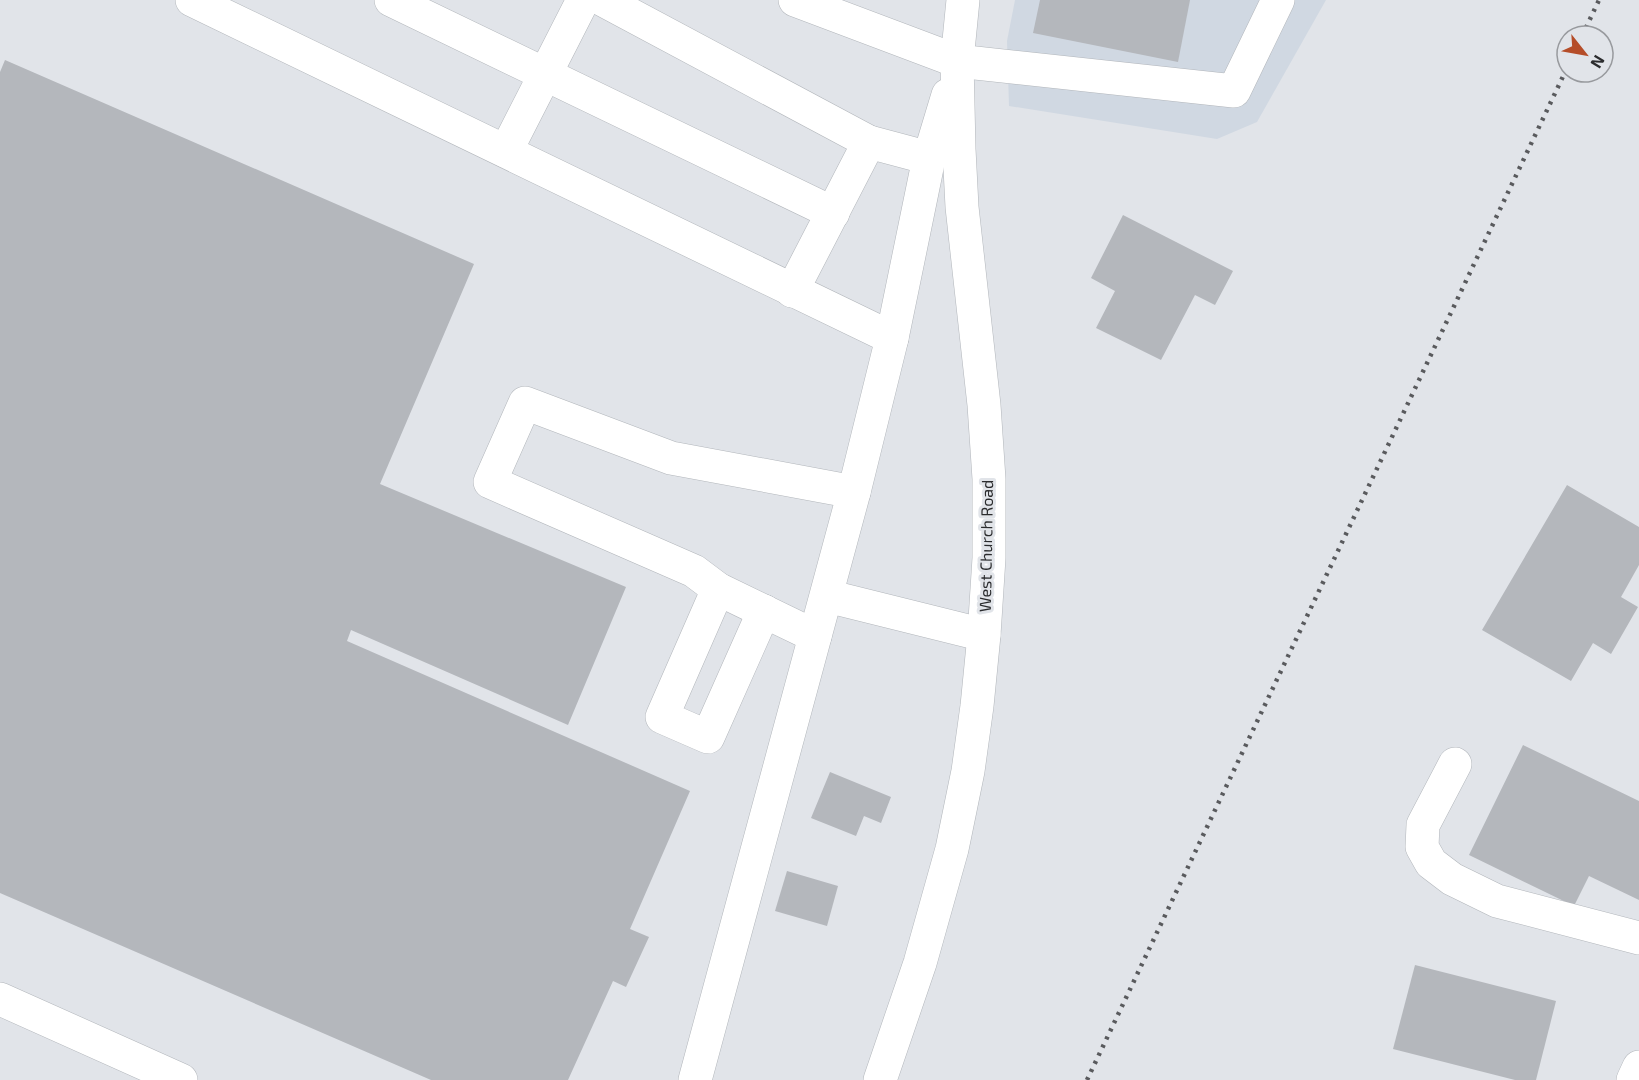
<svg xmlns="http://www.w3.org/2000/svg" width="1639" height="1080" viewBox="0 0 1639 1080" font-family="'Exo 2',sans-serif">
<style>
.built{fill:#d0d8e2}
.building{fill:#b4b7bc}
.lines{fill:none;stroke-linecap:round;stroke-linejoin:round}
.minor-casing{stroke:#b2b6bb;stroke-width:34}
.major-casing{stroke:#b2b6bb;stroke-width:34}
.minor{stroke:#fff;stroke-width:33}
.major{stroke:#fff;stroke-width:33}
.rail{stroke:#595a5d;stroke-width:4.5;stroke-dasharray:3 6;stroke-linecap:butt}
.labels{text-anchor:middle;stroke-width:6;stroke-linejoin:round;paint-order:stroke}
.street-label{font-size:16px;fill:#2b2c2e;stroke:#e1e4e9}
</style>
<rect width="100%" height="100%" fill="#e1e4e9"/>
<!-- built -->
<polygon class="built" points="1015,0 1326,0 1257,122 1217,139 1009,106 1007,41"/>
<!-- building -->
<g class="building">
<polygon points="1040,0 1190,0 1178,62 1033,33"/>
<polygon points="5,60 474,264 380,484 626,587 568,725 351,630 347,641 690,791 630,929 649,937 626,987 613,981 568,1080 431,1080 0,893 0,72"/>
<polygon points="1123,215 1233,271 1215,305 1195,295 1161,360 1096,328 1115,291 1091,278"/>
<polygon points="1567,485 1639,527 1639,565 1621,597 1638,607 1611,654 1593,643 1571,681 1482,630"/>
<polygon points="1523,745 1639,801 1639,900 1589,876 1574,906 1469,855"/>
<polygon points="830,772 891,797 881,823 864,816 856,836 811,818"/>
<polygon points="787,871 838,886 827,926 775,911"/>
<polygon points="1415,965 1556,1001 1536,1080 1515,1080 1393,1049"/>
</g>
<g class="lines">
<!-- minor casing -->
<g class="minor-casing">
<g id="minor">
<polyline points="192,0 892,338"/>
<polyline points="391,0 833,213"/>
<polyline points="603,0 869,142 929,158"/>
<polyline points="795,0 957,61 1234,91 1278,0"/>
<polyline points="506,151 583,0"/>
<polyline points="792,291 869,142"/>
<polyline points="718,589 662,717 708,737 764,611"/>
<polyline points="827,596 984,635"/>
<polyline points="815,636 718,589 694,571 490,482 525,403 671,458 854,492"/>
<polyline points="1455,764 1423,825 1422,847 1431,863 1452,879 1497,901 1639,938"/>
<polyline points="695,1080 854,492 892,338 929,158 948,95"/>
<polyline points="880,1080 920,963 952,849 968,771 977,706 984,635 989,558 989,479 984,405 962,207 959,149 957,61 963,0"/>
<polyline points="1633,1080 1639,1067"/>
</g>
</g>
<!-- major casing -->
<g class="major-casing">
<polyline id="major" points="0,999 181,1080"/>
</g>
<!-- minor -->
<use href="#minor" class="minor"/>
<!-- major -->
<use href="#major" class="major"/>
<!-- rail -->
<g class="rail">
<polyline points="1582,36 1599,0"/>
<polyline points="1087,1080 1567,68"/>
</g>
</g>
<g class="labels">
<!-- street labels -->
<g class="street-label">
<text transform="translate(986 546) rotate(-89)" y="6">West Church Road</text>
</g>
</g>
<!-- north arrow -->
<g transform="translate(1585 54) rotate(121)"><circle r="28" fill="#e1e4e9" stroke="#989a9e" stroke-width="1.5"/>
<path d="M0-4.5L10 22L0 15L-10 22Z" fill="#b54d29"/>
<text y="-9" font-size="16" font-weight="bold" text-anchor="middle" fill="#2b2c2e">N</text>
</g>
</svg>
